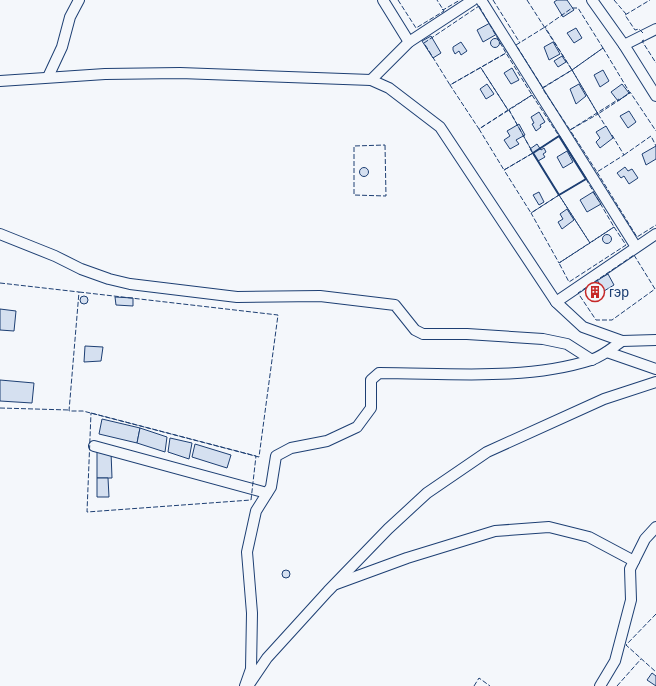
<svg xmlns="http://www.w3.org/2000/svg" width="656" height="686" viewBox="0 0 656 686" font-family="Barlow,sans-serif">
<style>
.building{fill:#d5e0f0;stroke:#1d3f73}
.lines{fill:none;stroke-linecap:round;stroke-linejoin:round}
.minor-casing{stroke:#1d3f73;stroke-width:12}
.minor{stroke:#f4f7fb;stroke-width:10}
.fence{stroke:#1d3f73;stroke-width:1;stroke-dasharray:5 2;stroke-linecap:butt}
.wall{stroke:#1d3f73;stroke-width:2}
.labels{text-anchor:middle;stroke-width:3;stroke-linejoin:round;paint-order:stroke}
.poi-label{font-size:14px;fill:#1d3f73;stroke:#f4f7fb;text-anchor:start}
</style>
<rect width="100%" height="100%" fill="#f4f7fb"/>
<!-- building -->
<g class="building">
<polygon points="557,0 567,0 574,10 563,17 554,2"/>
<polygon points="490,23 497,34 483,42 477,30"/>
<polygon points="576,28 582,38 574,43 567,33"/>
<polygon points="431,36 441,53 433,58 422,41"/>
<circle cx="495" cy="43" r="4.5"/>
<polygon points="461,42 467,51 461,55 459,51 455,54 453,50 453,47"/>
<polygon points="553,42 560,54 549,60 544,47"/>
<polygon points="562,56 566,62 558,67 554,61"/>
<polygon points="512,68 519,80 511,84 504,73"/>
<polygon points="603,70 609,81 600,87 594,75"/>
<polygon points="487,84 494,94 486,99 480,89"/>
<polygon points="579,84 586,96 576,104 570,89"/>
<polygon points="622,84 629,93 618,101 611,92"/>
<polygon points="629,111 636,122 628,128 620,116"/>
<polygon points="539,112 545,122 540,125 541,127 536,131 532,124 534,123 531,117"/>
<polygon points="519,124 525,135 516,140 519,144 510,149 504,140 510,136 507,131"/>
<polygon points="606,126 613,138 600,148 596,142 600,138 596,132"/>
<polygon points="537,144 541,150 544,148 546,152 543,154 545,157 538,161 530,149"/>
<polygon points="656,146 656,159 646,165 642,154"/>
<polygon points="567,151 573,162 563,168 557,157"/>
<polygon points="625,167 628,171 632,169 638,178 629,184 624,176 621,178 617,173"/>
<circle cx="364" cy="172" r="4.5"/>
<polygon points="539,192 544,202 539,205 533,195"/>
<polygon points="593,192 601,204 587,212 580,200"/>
<polygon points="567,209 574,220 562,229 558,222 563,219 560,214"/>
<circle cx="607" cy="239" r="4.5"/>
<polygon points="608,274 614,285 604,291 597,280"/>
<circle cx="595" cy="292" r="4.5"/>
<circle cx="84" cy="300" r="4"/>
<polygon points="115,297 133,298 133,306 116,305"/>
<polygon points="0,309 16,311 14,331 0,330"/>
<polygon points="85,346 103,347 101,361 84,362"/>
<polygon points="0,380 34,383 32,403 0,401"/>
<polygon points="102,419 140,428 137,443 99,434"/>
<polygon points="140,428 167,437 165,452 137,443"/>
<polygon points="170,438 192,443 189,459 168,452"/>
<polygon points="195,444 231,455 227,468 192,457"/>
<polygon points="97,452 111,452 112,478 97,478"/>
<polygon points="97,478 108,478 109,497 97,497"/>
<circle cx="286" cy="574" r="4"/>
<polygon points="652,673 656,676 656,686 647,680"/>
</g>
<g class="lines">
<!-- minor casing -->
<g class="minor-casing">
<g id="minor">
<polyline points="383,0 409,42"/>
<polyline points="481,0 636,247"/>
<polyline points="592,0 624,45 656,96"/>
<polyline points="624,45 656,29"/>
<polyline points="48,77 62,47 70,17 79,0"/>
<polyline points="371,80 409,42 473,0"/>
<polyline points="0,81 105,74 180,73 371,80 389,88 440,127 556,302 583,327 622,341 656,340"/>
<polyline points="0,234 55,256 81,269 109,279 130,284 237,297 320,296 395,305 415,330 423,334 467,334 543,339 567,344 592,360"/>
<polyline points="556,302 656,234"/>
<polyline points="607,352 656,369"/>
<polyline points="94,446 267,493"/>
<polyline points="336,584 407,558 495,531 549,527 589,537 634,561"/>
<polyline points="250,683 267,658 328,591 388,529 427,493 487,452 604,399 656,382"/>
<path d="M245 686 251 669 252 613 247 552 256 511 271 487 276 456 291 448 327 441 357 427 371 408V380L379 373C448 373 525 381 591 360 603 356 612 348 622 341"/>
<polyline points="600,686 615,661 631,600 630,569 645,539 656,527"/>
</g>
</g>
<!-- minor -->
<use href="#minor" class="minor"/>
<!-- fence -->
<g class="fence">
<polyline points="398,0 416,28 444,11 437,0"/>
<polyline points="493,0 520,43"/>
<polyline points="527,0 572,70 543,88 516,45 545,27"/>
<polyline points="614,0 626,14"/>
<polygon points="479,6 506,53 450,85 424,43"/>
<polygon points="572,8 578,8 603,48 572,70 545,27"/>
<polyline points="442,9 443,10 460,0"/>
<polyline points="643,33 639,29 635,30 625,15 650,0"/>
<polyline points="644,40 642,41 656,63"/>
<polygon points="603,48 630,93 598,114 572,70"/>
<polyline points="481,68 508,110 479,129 450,85 506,53 532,95 508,110 481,68"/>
<polygon points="572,70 598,114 570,130 542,88"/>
<polyline points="628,94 630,92 656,131"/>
<polygon points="532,95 559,136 533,153 509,110"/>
<polygon points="509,110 533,153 504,170 479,129"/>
<polyline points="598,114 606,127"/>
<polyline points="612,135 624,155 597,172 570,130 619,99"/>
<polygon points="385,145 386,196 354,195 354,146"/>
<polygon points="533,153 559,195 531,213 504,170"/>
<polyline points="624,155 651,136 656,146"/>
<polyline points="597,172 637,237 656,225"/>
<polygon points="586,179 614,227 590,243 559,195"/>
<polygon points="559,195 590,243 559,263 531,213"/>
<polygon points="614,227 626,245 569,282 559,263"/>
<polygon points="634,255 655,289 612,320 596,320 578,293"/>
<polyline points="0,283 79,292"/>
<polygon points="79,292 278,315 259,457 83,411 69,411"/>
<polyline points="0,408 69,410"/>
<polygon points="91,413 256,456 251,500 87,512"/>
<polyline points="656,614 626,645 656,672"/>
<polyline points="474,686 479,678 490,686"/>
<polyline points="617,686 641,659"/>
</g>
<!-- wall -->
<polygon class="wall" points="559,136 586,179 559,195 533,153"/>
</g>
<!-- icons -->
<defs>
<g id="building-ring" transform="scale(1)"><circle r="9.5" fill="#f4f7fb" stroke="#c62828" stroke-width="1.5"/><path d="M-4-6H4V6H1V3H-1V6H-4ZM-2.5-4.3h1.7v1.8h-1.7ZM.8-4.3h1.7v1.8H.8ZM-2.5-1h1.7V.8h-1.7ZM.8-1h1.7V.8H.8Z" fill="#c62828"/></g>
</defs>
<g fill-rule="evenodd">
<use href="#building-ring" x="595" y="292"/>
</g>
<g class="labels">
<!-- poi labels -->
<g class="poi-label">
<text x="609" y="297">гэр</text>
</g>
</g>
</svg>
